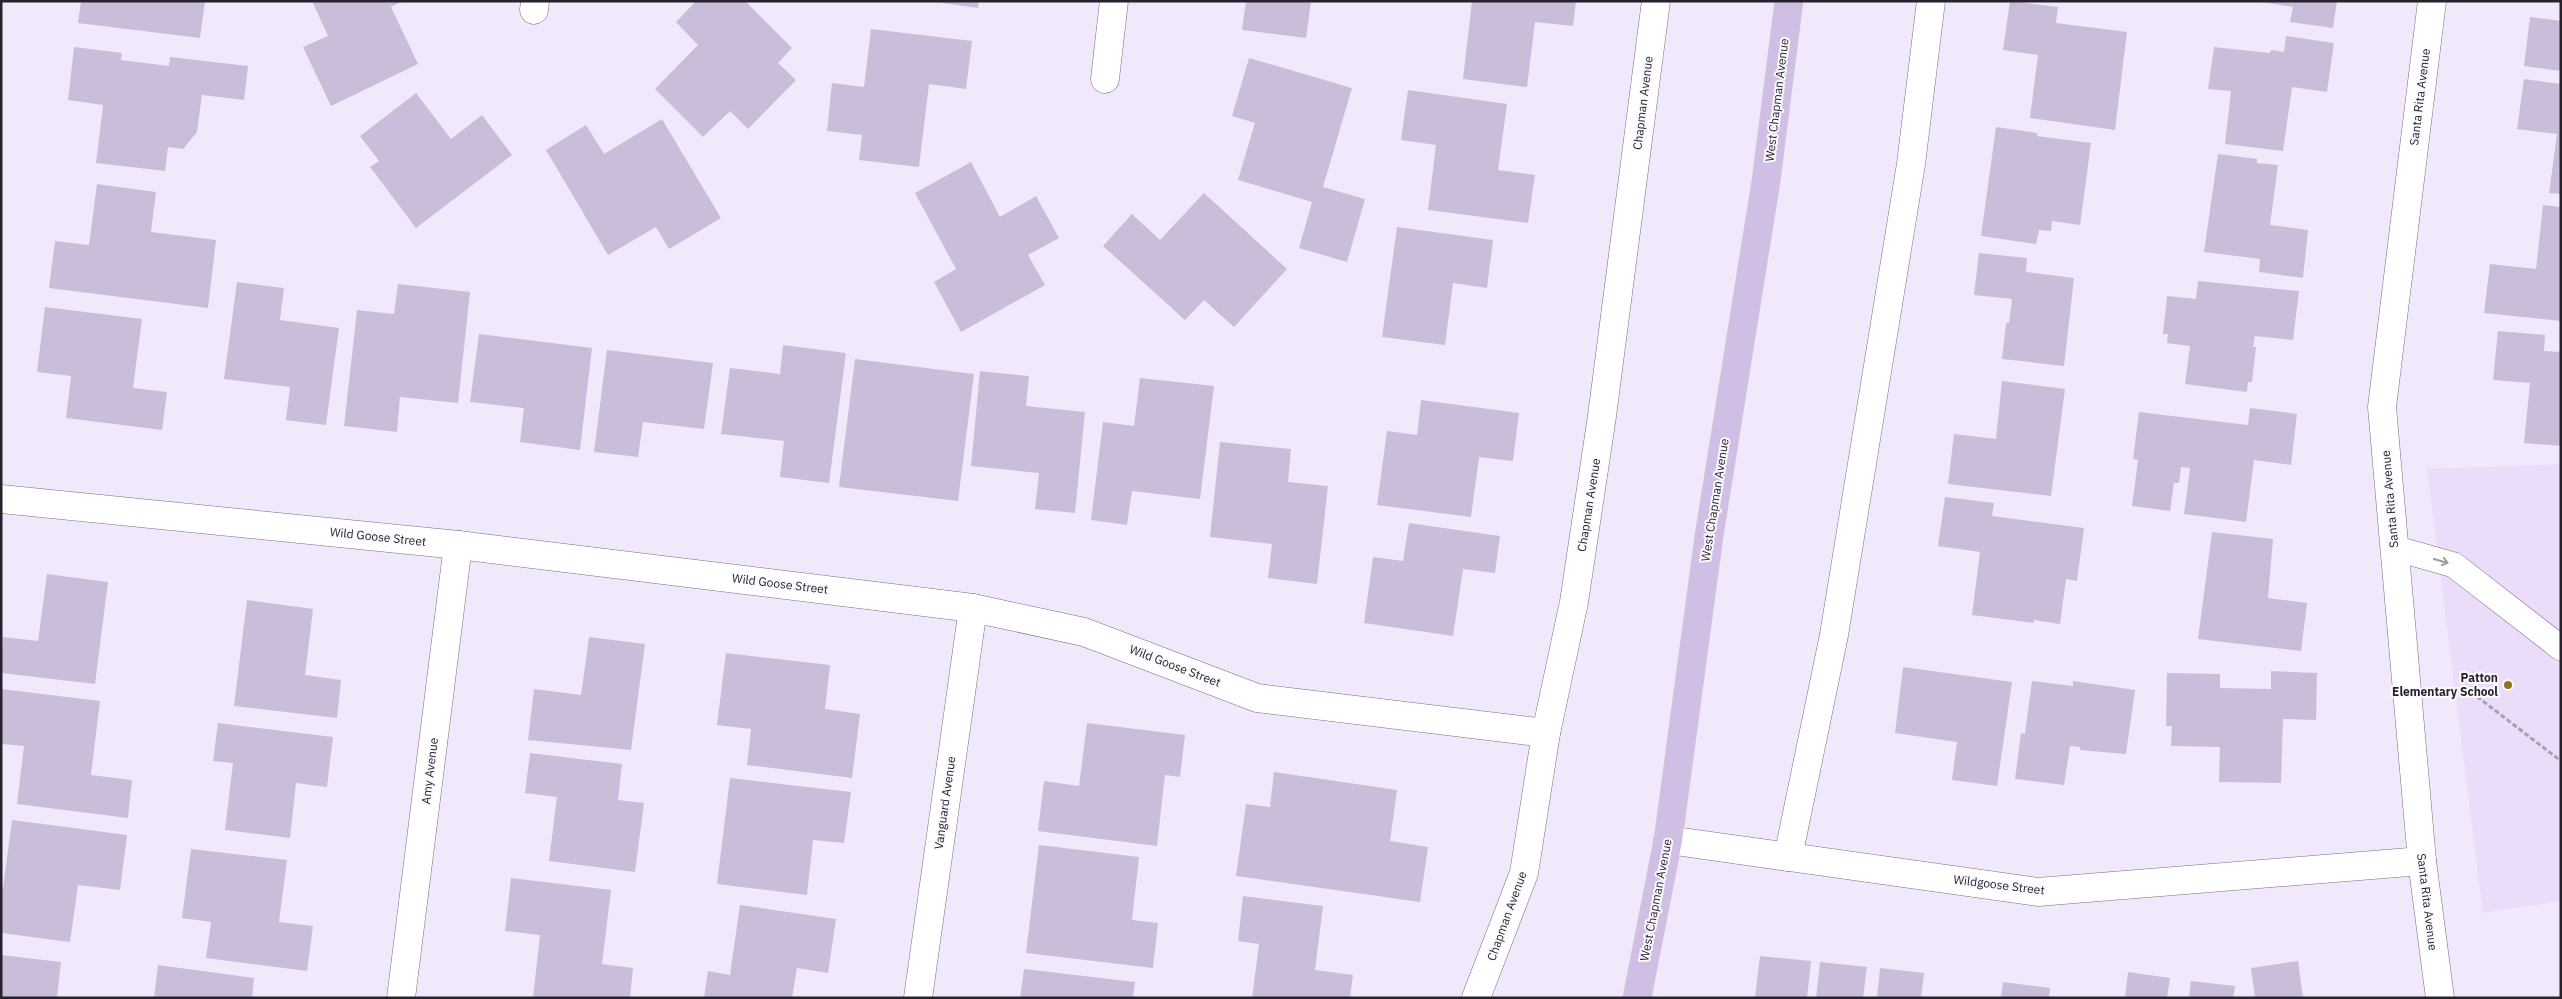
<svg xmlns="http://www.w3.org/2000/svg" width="2562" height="999" viewBox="0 0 2562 999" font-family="'IBM Plex Sans',sans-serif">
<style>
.built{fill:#ebddfa}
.building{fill:#cabdda}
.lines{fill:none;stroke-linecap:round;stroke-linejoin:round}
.lane-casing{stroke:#796c86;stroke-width:26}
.street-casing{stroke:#796c86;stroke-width:29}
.primary-casing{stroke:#d4d3d5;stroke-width:29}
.path{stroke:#a6a0af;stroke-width:3;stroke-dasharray:5 2.5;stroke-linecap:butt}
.lane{stroke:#fff;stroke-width:25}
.street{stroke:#fff;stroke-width:28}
.primary{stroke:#d1bee5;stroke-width:28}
.oneway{stroke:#9e9ca0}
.poi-dot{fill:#8b781d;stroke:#fcf9ff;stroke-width:2}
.labels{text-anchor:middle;stroke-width:4;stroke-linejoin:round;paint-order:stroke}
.street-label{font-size:12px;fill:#27222c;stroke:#fcf9ff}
.poi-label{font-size:12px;font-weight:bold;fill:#27222c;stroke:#fcf9ff;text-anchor:end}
</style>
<rect width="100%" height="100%" fill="#f1e9fb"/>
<!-- built -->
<polygon class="built" points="2561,464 2561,901 2483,913 2427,469"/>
<!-- building -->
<g class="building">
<polygon points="81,1 205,1 200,38 78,23"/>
<polygon points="312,1 403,1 391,7 418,64 331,106 303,47 328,36"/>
<polygon points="696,1 745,1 792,48 778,63 796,80 748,129 730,111 703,137 655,89 698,45 676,22"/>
<polygon points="928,1 979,1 978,8"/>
<polygon points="1246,1 1311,1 1306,38 1242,30"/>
<polygon points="1472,1 1576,1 1573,26 1535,22 1527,87 1463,79"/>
<polygon points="2010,1 2058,7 2056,23 2127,32 2115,130 2030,118 2038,55 2003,50"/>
<polygon points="2256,1 2337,1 2333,28 2290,22 2293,7"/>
<polygon points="2530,17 2561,21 2561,71 2524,66"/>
<polygon points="871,29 972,41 966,89 929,84 919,167 859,160 862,135 827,131 832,83 864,87"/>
<polygon points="2286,36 2334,43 2327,92 2292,87 2283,151 2225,144 2231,91 2208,89 2214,47 2270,53 2271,50 2284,52"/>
<polygon points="74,47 122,53 121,60 169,66 170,57 248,66 244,100 202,95 197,132 183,149 168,147 165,171 96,163 103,105 68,100"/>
<polygon points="1249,58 1352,88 1323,187 1365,199 1347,262 1299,248 1312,202 1238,180 1255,123 1232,116"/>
<polygon points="2524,79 2561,84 2561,194 2549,193 2557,134 2517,129"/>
<polygon points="1408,90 1507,104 1498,170 1535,175 1528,223 1428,210 1436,145 1401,140"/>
<polygon points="416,93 451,139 482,115 512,155 416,228 370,167 379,161 360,136"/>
<polygon points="662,119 721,218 669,249 656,227 608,255 546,150 586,125 604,154"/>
<polygon points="1996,127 2037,133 2037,136 2091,143 2080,225 2052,221 2051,231 2039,230 2036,244 1981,236"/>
<polygon points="2218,154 2257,159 2257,163 2278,165 2270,225 2308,230 2303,278 2259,272 2260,259 2204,252"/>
<polygon points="971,162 1000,217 1036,196 1059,238 1028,255 1045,285 961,332 934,282 956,269 915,193"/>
<polygon points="97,184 156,192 151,232 216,240 208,308 49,288 55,241 89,245"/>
<polygon points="1204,193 1287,269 1234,327 1204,300 1185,320 1103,246 1132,214 1160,240"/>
<polygon points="2543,205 2561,207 2561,321 2484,313 2490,264 2536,269"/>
<polygon points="1397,227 1493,240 1487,288 1453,283 1445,345 1382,337"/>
<polygon points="1979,253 2027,258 2026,272 2074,278 2064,366 2002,359 2006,323 2009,323 2012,299 1974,295"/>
<polygon points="2198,281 2299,291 2293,340 2255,336 2253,347 2256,347 2252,382 2248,382 2247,392 2185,384 2190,346 2167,343 2168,334 2163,334 2167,296 2196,299"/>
<polygon points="237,282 284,288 280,320 339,328 326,425 286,420 290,387 224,379"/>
<polygon points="398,284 470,292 458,403 400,397 397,432 344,426 357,310 394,314"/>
<polygon points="45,307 142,319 133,388 167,392 162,430 66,418 71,376 37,372"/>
<polygon points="2498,331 2545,335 2544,351 2561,352 2561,446 2524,443 2530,383 2493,380"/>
<polygon points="479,334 592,348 580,450 520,442 524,408 470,402"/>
<polygon points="783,345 846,353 829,483 780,477 784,441 721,434 730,368 780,374"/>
<polygon points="607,350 713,363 704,429 643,422 638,457 594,452"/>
<polygon points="855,359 974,374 958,501 839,487"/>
<polygon points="980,371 1029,376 1026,406 1085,412 1075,513 1035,509 1039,473 971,466"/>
<polygon points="1140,378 1214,386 1200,499 1132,491 1127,525 1091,520 1103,422 1134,426"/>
<polygon points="2002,381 2065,389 2051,496 1948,484 1954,434 1996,439"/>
<polygon points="1421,400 1519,413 1513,461 1479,457 1471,517 1377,505 1387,431 1417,435"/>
<polygon points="2250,408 2297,414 2291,465 2254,460 2246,522 2184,514 2190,468 2181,467 2179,483 2174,483 2170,511 2132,506 2138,460 2133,459 2139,412 2248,425"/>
<polygon points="1220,442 1291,449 1288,482 1328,486 1317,584 1268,578 1272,544 1210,537"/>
<polygon points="1945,497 1994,503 1992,516 2084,528 2077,581 2066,579 2060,624 2034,620 2034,623 1972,615 1980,552 1938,546"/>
<polygon points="1409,523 1500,536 1495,573 1463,569 1453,636 1364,623 1373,557 1403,561"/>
<polygon points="2212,532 2273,539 2268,598 2307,603 2301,651 2198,639"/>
<polygon points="47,574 108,582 95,684 1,673 3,637 38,641"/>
<polygon points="247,600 313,609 305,675 341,680 337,718 234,706"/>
<polygon points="589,637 645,644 631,750 528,740 534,689 581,695"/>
<polygon points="726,653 830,665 825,709 860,714 852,778 747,765 751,729 717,725"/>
<polygon points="1903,667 2012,682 1997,786 1952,780 1957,742 1895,733"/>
<polygon points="2271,671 2317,673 2316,720 2283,719 2281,783 2219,782 2220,747 2171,746 2172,726 2166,726 2167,673 2220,674 2220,688 2271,689"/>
<polygon points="2032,681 2073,686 2073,681 2135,690 2126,754 2080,750 2080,747 2070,746 2064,785 2015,779 2021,733 2025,734"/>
<polygon points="1,689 100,701 91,775 132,780 128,818 17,804 24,746 1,744"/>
<polygon points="218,723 333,737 327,787 296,783 290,838 225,830 233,763 213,761"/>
<polygon points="1087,723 1185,735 1180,777 1165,775 1157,846 1038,831 1044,781 1079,786"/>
<polygon points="530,753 622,764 618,800 644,803 635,872 549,861 557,797 525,793"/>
<polygon points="1274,772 1397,790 1390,841 1428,847 1420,902 1236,876 1246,804 1270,807"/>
<polygon points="730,778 851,792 844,843 813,840 807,895 717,884"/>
<polygon points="12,820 127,835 120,890 78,885 70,942 1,933 1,887 3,888"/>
<polygon points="1039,845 1139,857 1132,920 1158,923 1153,968 1026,953"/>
<polygon points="191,849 287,860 279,922 313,926 307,971 206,958 211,922 182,918"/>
<polygon points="511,878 611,890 602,964 633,968 630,998 533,997 540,935 505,931"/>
<polygon points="1243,896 1323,906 1315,970 1353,975 1350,998 1252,998 1259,944 1238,941"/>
<polygon points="740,905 836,919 828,973 797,968 792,998 704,998 708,971 730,975"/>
<polygon points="1,955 61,962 57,998 1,998"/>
<polygon points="1760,956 1811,961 1807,998 1755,998"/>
<polygon points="2298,961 2303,998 2255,998 2251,968"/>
<polygon points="1820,962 1867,967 1863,998 1816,998"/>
<polygon points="158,965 254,978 252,998 154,998"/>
<polygon points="1880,968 1924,973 1921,998 1877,998"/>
<polygon points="1024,969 1135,982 1133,998 1020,998"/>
<polygon points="2128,972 2170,978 2167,998 2125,998"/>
<polygon points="2191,981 2235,986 2233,998 2189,998"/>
<polygon points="2003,982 2050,988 2049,998 2001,998"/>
</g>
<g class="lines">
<!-- lane casing -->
<g class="lane-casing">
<polyline id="lane" points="2394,548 2454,565 2561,648"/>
</g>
<!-- street casing -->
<g class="street-casing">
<g id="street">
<polyline points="2432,1 2382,407 2422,861 2440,998"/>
<polyline points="534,10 535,1"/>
<polyline points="1105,79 1114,1"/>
<polyline points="1,499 458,545 973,608 1084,632 1257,698 1546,733"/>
<polyline points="1668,840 2038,892 2422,861"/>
<polyline points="1788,857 1834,635 1911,164 1931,1"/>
<polyline points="401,998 458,545"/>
<polyline points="918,998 973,608"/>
<polyline points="1476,998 1524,873 1546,733 1574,602 1602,416 1656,1"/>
</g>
</g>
<!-- primary casing -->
<g class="primary-casing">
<polyline id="primary" points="1637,998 1668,840 1709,536 1766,181 1789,1"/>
</g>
<!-- path -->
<polyline class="path" points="2471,692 2561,761"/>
<!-- lane -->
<use href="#lane" class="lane"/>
<!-- street -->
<use href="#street" class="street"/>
<!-- primary -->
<use href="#primary" class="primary"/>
</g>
<!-- one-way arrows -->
<defs><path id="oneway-shaft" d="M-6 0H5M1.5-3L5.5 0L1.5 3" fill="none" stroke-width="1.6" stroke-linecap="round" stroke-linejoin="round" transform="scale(1.25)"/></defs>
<use class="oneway" href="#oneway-shaft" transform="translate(2441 561) rotate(16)"/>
<!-- markers -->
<circle class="poi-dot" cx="2508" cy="685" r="5"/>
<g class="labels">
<!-- street labels -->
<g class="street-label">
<text transform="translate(2420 97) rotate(-83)" y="4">Santa Rita Avenue</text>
<text transform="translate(1777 100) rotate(-83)" y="4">West Chapman Avenue</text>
<text transform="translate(1643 103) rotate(-83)" y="4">Chapman Avenue</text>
<text transform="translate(2390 499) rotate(-95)" y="4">Santa Rita Avenue</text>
<text transform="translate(1715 500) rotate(-81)" y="4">West Chapman Avenue</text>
<text transform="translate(1589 505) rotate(-81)" y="4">Chapman Avenue</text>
<text transform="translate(378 537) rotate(6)" y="4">Wild Goose Street</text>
<text transform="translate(780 584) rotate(7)" y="4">Wild Goose Street</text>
<text transform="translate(1175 666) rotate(21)" y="4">Wild Goose Street</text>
<text transform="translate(430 771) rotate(-83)" y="4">Amy Avenue</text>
<text transform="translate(945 803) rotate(-82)" y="4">Vanguard Avenue</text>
<text transform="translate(1999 885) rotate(7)" y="4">Wildgoose Street</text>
<text transform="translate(1656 900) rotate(-79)" y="4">West Chapman Avenue</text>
<text transform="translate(2427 902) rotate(83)" y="4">Santa Rita Avenue</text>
<text transform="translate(1507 916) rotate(-70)" y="4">Chapman Avenue</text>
</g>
<!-- poi labels -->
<g class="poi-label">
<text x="2498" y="682">Patton<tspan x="2498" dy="14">Elementary School</tspan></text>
</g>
</g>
<!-- border -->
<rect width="2562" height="999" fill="none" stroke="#27222c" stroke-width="5"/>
</svg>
